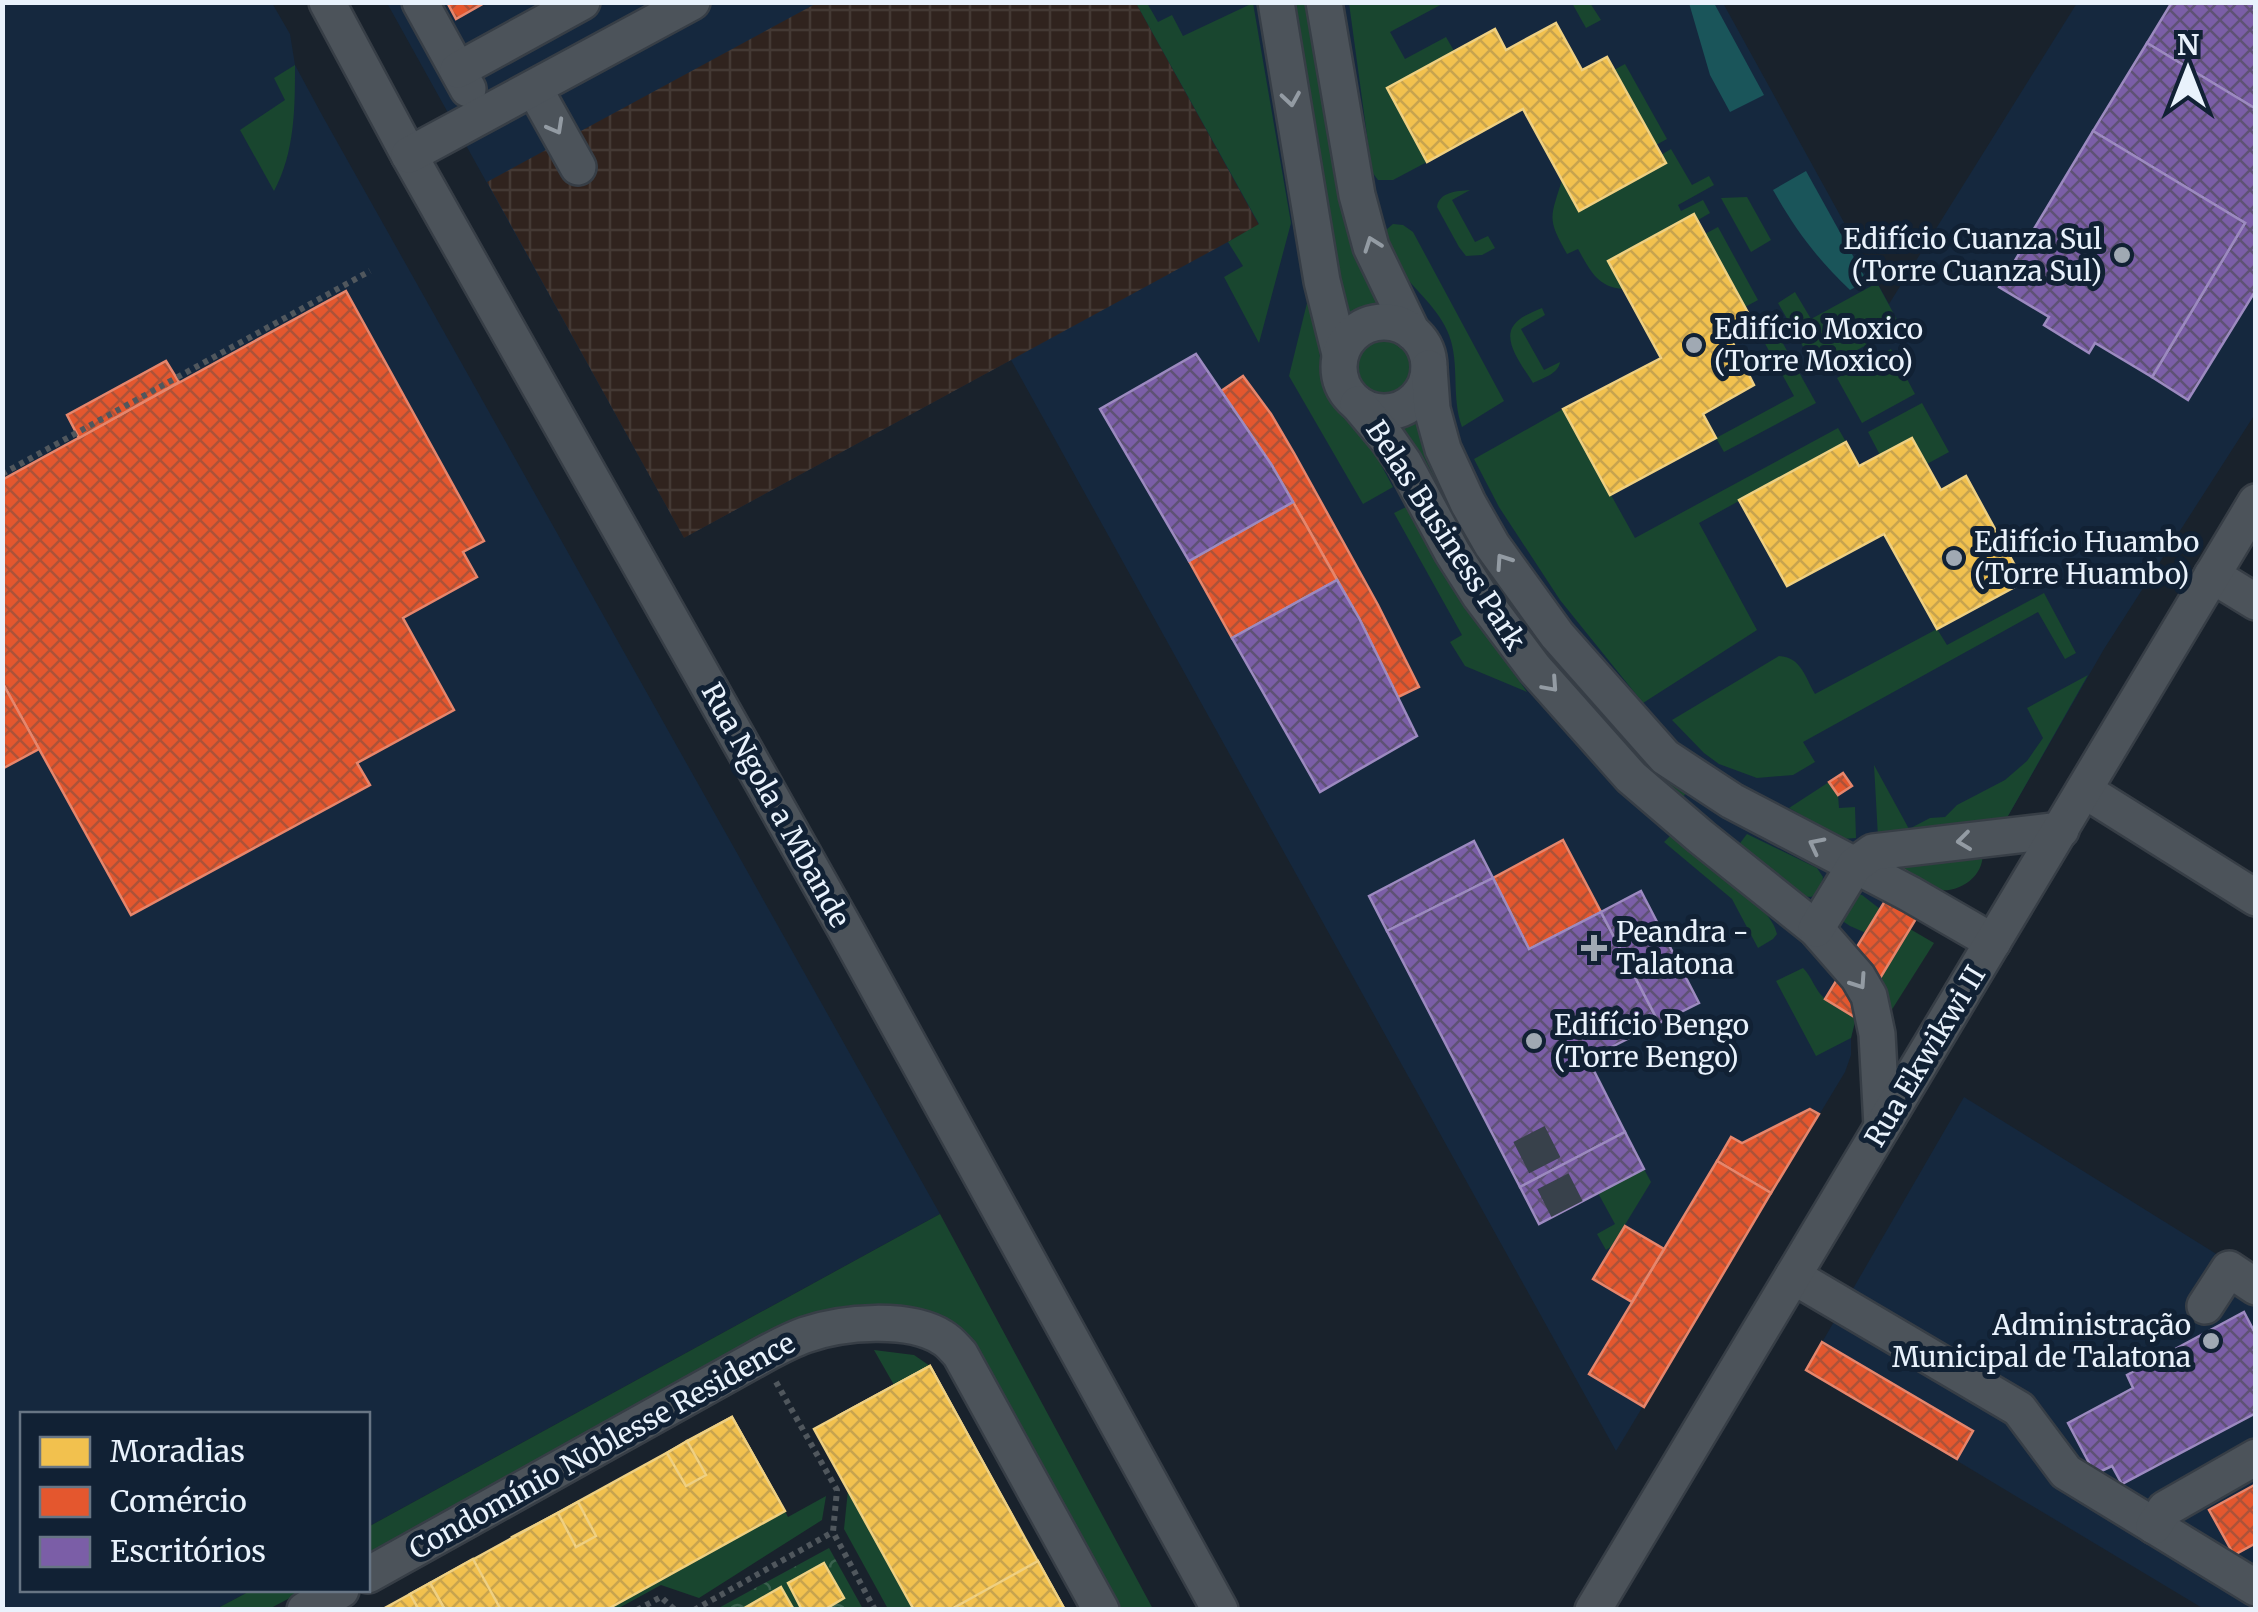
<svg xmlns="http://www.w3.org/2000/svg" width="2258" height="1612" viewBox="0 0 2258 1612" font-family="Merriweather,serif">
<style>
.built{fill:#15283e}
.industrial{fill:url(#industrial-grid)}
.grass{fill:#19462f}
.park{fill:url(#park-crowns)}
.water{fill:#1a555a}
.homes{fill:url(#homes-cross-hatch);stroke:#efd082;stroke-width:2.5}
.shops{fill:url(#shops-cross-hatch);stroke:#e6866c;stroke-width:2.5}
.offices{fill:url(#offices-cross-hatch);stroke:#9c8ac0;stroke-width:2.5}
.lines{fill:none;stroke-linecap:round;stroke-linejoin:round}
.minor-tunnel{stroke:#38414b;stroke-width:35;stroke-dasharray:35 18;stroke-linecap:butt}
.minor-casing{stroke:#373e46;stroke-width:40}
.path{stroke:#50575d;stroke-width:6;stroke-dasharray:5 5;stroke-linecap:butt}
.minor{stroke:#4c535a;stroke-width:35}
.oneway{stroke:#939ba3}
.poi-dot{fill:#a0a9b3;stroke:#112134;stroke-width:4}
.labels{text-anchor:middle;stroke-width:10;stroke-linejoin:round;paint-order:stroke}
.poi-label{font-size:28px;fill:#e9f2fc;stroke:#112134;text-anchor:start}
.street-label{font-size:28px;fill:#e9f2fc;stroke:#112134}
</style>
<defs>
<pattern id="industrial-grid" width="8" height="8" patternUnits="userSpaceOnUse" patternTransform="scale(2.5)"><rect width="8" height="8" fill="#30231e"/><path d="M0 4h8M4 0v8" fill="none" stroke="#443934"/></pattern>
<pattern id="park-crowns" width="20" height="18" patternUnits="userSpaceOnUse" patternTransform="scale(2.5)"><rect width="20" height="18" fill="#19462f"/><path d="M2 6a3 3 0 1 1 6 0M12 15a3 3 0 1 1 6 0" fill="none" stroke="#3a614e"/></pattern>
<pattern id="homes-cross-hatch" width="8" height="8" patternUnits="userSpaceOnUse" patternTransform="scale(2.5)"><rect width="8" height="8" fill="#f2c14e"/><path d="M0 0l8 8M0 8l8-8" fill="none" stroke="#c7a34e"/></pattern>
<pattern id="shops-cross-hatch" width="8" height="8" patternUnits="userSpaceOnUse" patternTransform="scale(2.5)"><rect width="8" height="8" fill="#e4572e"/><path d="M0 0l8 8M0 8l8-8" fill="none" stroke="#ad5238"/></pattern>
<pattern id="offices-cross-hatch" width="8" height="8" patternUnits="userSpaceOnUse" patternTransform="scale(2.5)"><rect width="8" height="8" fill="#7b5ea7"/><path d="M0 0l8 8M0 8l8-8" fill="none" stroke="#5e5275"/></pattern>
</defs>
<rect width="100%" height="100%" fill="#19222c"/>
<!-- built -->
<g class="built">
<polygon points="3,3 272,3 290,34 295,65 322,115 940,1214 368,1527 368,1414 22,1414 22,1590 252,1590 216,1609 3,1610"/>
<polygon points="387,3 1723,3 1889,304 2077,3 2255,3 2255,414 2104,649 2004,823 1954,827 1856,1017 1851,1038 1851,1055 1845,1072 1616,1451 1011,360 684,538"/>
<polygon points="1964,1097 2255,1278 2255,1609 2204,1609 1806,1370"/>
</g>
<!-- industrial -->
<polygon class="industrial" points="817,3 1136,3 1259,225 684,538 487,182"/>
<!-- grass -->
<g class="grass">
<polygon points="1136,3 1147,3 1158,22 1172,15 1183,36 1253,3 1291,223 1259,343 1224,277 1243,266 1228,242 1259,224"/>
<polygon points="1293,3 1309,3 1349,231 1379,308 1344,322"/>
<polygon points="1349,3 1444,3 1390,32 1405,59 1446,37 1454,51 1387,88 1427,162 1393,180 1378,180 1372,172"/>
<polygon points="1572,3 1590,3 1601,20 1586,28"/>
<polygon points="1625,64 1667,139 1656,145 1614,70"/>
<path d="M295 65C295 108 295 152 274 191L240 130 285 100 274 78Z"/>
<path d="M1671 149 1692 185 1709 176 1714 185 1678 205 1681 211 1703 200 1710 213 1698 220 1694 215 1609 261 1623 289C1597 287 1590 270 1578 249L1567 254C1547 218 1550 219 1562 180L1579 211 1665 164 1661 155Z"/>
<path d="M1470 190 1452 200 1475 242 1488 236 1495 248 1482 255 1466 256 1459 247 1437 207C1439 192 1457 191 1470 190Z"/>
<polygon points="1747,197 1771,240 1751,252 1721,198"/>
<path d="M1393 224 1403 225 1413 232 1504 401 1462 427C1451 397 1460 364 1449 335 1439 308 1414 290 1398 267 1392 258 1388 248 1383 239L1386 230Z"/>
<polygon points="1718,227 1758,300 1745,307 1705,234"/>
<polygon points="1304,251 1321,330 1319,350 1322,370 1329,391 1342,409 1360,426 1393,487 1363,504 1289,376 1307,303"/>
<polygon points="1877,283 1901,327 1817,371 1778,303 1795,292 1811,319"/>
<path d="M1542 308 1545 315 1521 329 1544 370 1560 362C1558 374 1543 378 1533 383 1525 369 1501 341 1514 325 1519 317 1533 312 1542 308Z"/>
<polygon points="1766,313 1816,403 1724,452 1716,438 1794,396 1752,320"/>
<circle cx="1384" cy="366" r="34"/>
<polygon points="1891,349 1915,394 1862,423 1837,378"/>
<polygon points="1922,403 1949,452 1927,464 1912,438 1880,455 1868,432"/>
<polygon points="1563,409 1635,538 1838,428 1846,442 1699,523 1757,630 1643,703 1560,600 1499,507 1474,459"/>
<polygon points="1416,413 1691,788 1680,800 1635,760 1523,634 1387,424 1398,424"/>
<polygon points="1406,507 1444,575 1527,692 1465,666 1450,642 1462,635 1394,513"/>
<path d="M2044 593 2076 653 2065 659 2038 612 1803 742 1815 762 1793 775 1757 778 1719 764 1704 753 1672 720 1779 656C1801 657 1805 677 1815 694L1937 629 1947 645Z"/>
<polygon points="2088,675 2004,823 1878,837 1874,765 1909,829 1930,818 1945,817 1957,805 2005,780 2027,761 2043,738 2027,708"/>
<polygon points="1829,782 1838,795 1839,808 1855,807 1856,838 1842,839 1789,808"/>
<polygon points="1747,834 1817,868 1823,877 1820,892 1811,897 1800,896 1737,847"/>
<path d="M1671 835C1695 854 1773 905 1777 934L1773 939 1758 948 1732 899 1664 842Z"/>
<path d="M1982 850C1987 875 1958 896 1934 889 1925 887 1896 866 1885 860Z"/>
<polygon points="1856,894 1862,895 1880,909 1866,933 1850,926 1841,920"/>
<polygon points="1910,929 1934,943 1891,1011 1878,982"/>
<path d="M1803 968C1812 977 1815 990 1824 998 1832 1006 1846 1012 1856 1018L1851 1038 1816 1056 1776 981Z"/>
<polygon points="1644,1169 1651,1182 1612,1246 1606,1250 1597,1234 1615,1224 1598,1193"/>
<path d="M940 1214 1153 1609H1118L978 1351C973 1345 969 1337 964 1332 938 1305 870 1300 835 1308 825 1310 814 1314 804 1318L368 1556V1527Z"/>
<polygon points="874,1350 914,1355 930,1366 894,1385"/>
<polygon points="848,1490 914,1609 888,1609 844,1529"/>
<polygon points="826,1496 822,1520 699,1598 661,1585 617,1609 606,1610 785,1511 788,1517"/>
<polygon points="252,1590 305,1590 269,1609 216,1609"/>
</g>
<!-- park -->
<polygon class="park" points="829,1548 863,1609 715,1610"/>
<!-- water -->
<g class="water">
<polygon points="1689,3 1714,3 1764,95 1730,112 1710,75"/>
<path d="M1806 171 1867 281 1850 290C1817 259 1795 229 1773 190Z"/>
</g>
<!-- homes -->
<g class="homes">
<polygon points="1556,23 1582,70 1607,57 1666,163 1579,211 1523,109 1427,162 1387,88 1495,29 1506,50"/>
<polygon points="1694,214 1752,320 1728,333 1754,385 1703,414 1716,438 1610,495 1563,409 1661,358 1608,261"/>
<polygon points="1912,438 1941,490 1966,476 2024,582 1937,629 1884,534 1787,586 1739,500 1846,442 1859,466"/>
<polygon points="930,1366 1014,1519 921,1569 838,1416"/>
<polygon points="930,1366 1026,1540 1065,1610 914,1610 814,1429"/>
<polygon points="732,1417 779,1501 582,1610 553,1610 512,1537 558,1513 576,1547 706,1475 687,1441"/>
<polygon points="732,1417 785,1511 606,1610 381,1610"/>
<polygon points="687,1441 706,1475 686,1486 667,1453"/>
<polygon points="578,1502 596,1536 576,1547 558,1513"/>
<polygon points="473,1559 501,1610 445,1610 430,1583"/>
<polygon points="1038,1561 1065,1610 950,1610"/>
<polygon points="824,1563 844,1598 824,1610 802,1610 788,1583"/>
<polygon points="430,1583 445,1610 419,1610 410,1594"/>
<polygon points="781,1587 794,1610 741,1610"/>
</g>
<!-- shops -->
<g class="shops">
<polygon points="447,2 486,2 456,19"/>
<polygon points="346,291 484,541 463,552 477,577 403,618 454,710 357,763 370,785 131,915 2,682 2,480"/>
<polygon points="166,361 179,382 79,438 67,415"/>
<polygon points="1243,376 1271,414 1294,453 1378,605 1419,687 1398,697 1359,618 1293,502 1271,464 1221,391"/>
<polygon points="1293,502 1337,580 1232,638 1189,561"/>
<polygon points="2,682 39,749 2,769"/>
<polygon points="1843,773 1852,786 1838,795 1829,782"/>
<polygon points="1563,840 1601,912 1529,949 1493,878"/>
<polygon points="1904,870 1934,889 1856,1018 1825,999"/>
<polygon points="1810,1109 1819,1114 1771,1193 1717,1161 1731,1137 1742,1143"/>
<polygon points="1717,1161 1771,1193 1644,1407 1589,1374"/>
<polygon points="1625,1226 1664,1249 1632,1302 1593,1279"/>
<polygon points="1822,1342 1973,1431 1957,1459 1806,1370"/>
<polygon points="2256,1484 2256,1543 2234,1555 2209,1510"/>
</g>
<!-- offices -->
<g class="offices">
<polygon points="2172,2 2256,2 2256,109 2147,43"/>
<polygon points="2147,43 2256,109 2256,290 2188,400 2152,377 2245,223 2093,131"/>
<polygon points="2093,131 2245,223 2152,377 2095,343 2089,353 2044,325 2049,317 1999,287"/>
<polygon points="1196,354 1271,464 1293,502 1189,561 1100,409"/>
<polygon points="1337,580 1359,618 1417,736 1320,792 1232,638"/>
<polygon points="1474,841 1493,878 1387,931 1369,896"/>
<polygon points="1493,878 1529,949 1601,912 1659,1023 1588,1059 1625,1132 1520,1187 1387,931"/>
<polygon points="1641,891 1699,1003 1659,1023 1601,912"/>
<polygon points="1625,1132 1644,1169 1539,1224 1520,1187"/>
<polygon points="2244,1312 2255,1333 2256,1413 2122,1484 2112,1466 2095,1474 2068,1423 2133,1388 2127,1375"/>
</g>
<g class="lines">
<!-- minor-tunnel -->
<polyline class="minor-tunnel" points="1529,1134 1567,1209"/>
<!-- minor casing -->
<g class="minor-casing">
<g id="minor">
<polyline points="327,2 409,155 846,930 1220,1610"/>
<polyline points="420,2 468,89"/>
<polyline points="1276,2 1322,281 1340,354"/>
<polyline points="1324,2 1357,195 1371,247 1412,332"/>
<polyline points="458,70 582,2"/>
<polyline points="534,88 578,167"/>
<polyline points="409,155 692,2"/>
<circle cx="1384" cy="367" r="45"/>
<polyline points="1429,368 1432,409 1443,449 1468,503 1492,545 1557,635 1665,757 1732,801 1910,894 1993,942"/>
<polyline points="1358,404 1388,440 1404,463 1452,552 1480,596 1535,669 1631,777 1701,837 1816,929 1858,977 1869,996 1877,1034 1882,1126"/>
<polyline points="2212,575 2256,602"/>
<polyline points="2084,790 2256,898"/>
<polyline points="1816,929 1855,865 1873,852 2061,830"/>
<polyline points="1793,1276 2019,1409 2066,1472 2256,1588"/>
<polyline points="2205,1306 2229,1269 2256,1287"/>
<polyline points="2154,1526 2165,1509 2256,1457"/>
<path d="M368 1575 763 1355C776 1348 791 1340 805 1335 842 1322 909 1316 943 1338 950 1342 955 1349 960 1354L1101 1610"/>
<polyline points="305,1610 341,1590"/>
<polyline points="1593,1610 2256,502"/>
</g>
</g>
<!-- path -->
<g class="path">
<polyline points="2,474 370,271"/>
<polyline points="776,1382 837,1490 833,1532 875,1610"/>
<polyline points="637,1610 661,1597 675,1610"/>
<polyline points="694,1610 833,1532"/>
</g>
<!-- minor -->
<use href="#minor" class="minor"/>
</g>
<!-- one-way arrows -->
<defs><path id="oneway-chevron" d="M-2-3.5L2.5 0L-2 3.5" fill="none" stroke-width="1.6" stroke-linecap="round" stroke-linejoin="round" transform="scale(2.5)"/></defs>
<g class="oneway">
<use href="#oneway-chevron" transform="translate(1291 99) rotate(81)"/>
<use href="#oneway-chevron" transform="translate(556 127) rotate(61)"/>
<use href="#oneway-chevron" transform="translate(1372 244) rotate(-110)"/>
<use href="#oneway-chevron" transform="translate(1503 561) rotate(-124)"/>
<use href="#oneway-chevron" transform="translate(1551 685) rotate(48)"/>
<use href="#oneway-chevron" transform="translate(1964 841) rotate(173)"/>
<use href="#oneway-chevron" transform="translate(1816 845) rotate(-153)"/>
<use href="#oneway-chevron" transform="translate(1859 982) rotate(56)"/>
</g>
<!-- markers -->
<g class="poi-dot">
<circle cx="2122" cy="255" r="10"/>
<circle cx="1694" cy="345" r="10"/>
<circle cx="1954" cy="558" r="10"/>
<path d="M1589 933h10v10h10v10h-10v10h-10v-10h-10v-10h10z"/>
<circle cx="1534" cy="1041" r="10"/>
<circle cx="2211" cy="1341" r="10"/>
</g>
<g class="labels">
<!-- poi labels -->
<g class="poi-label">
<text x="2102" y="249" text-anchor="end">Edifício Cuanza Sul<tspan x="2102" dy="32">(Torre Cuanza Sul)</tspan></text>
<text x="1714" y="339">Edifício Moxico<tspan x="1714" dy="32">(Torre Moxico)</tspan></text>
<text x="1974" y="552">Edifício Huambo<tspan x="1974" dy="32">(Torre Huambo)</tspan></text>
<text x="1616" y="942">Peandra -<tspan x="1616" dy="32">Talatona</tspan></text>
<text x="1554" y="1035">Edifício Bengo<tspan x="1554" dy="32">(Torre Bengo)</tspan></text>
<text x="2191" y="1335" text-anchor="end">Administração<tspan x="2191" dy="32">Municipal de Talatona</tspan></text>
</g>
<!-- street labels -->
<g class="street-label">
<text transform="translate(1446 535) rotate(57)" y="10">Belas Business Park</text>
<text transform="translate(776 805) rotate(61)" y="10">Rua Ngola a Mbande</text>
<text transform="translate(1925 1056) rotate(-59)" y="10">Rua Ekwikwi II</text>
<text transform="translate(602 1446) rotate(-29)" y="10">Condomínio Noblesse Residence</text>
</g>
</g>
<!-- border -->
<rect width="2258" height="1612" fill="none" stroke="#e9f2fc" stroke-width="10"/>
<!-- legend -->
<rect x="20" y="1412" width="350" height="180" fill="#112134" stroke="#677584" stroke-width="2.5"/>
<rect x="40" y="1437" width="50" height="30" fill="#f2c14e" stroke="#677584" stroke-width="2.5"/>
<text x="110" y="1462" font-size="30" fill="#e9f2fc">Moradias</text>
<rect x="40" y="1487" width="50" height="30" fill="#e4572e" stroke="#677584" stroke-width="2.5"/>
<text x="110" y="1512" font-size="30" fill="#e9f2fc">Comércio</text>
<rect x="40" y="1537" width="50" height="30" fill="#7b5ea7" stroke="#677584" stroke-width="2.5"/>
<text x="110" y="1562" font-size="30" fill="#e9f2fc">Escritórios</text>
<!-- north arrow -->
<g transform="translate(2188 70)" stroke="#112134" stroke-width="8" paint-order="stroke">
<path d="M0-8L18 38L0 25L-18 38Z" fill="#e9f2fc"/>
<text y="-15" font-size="28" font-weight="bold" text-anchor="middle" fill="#e9f2fc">N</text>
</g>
</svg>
